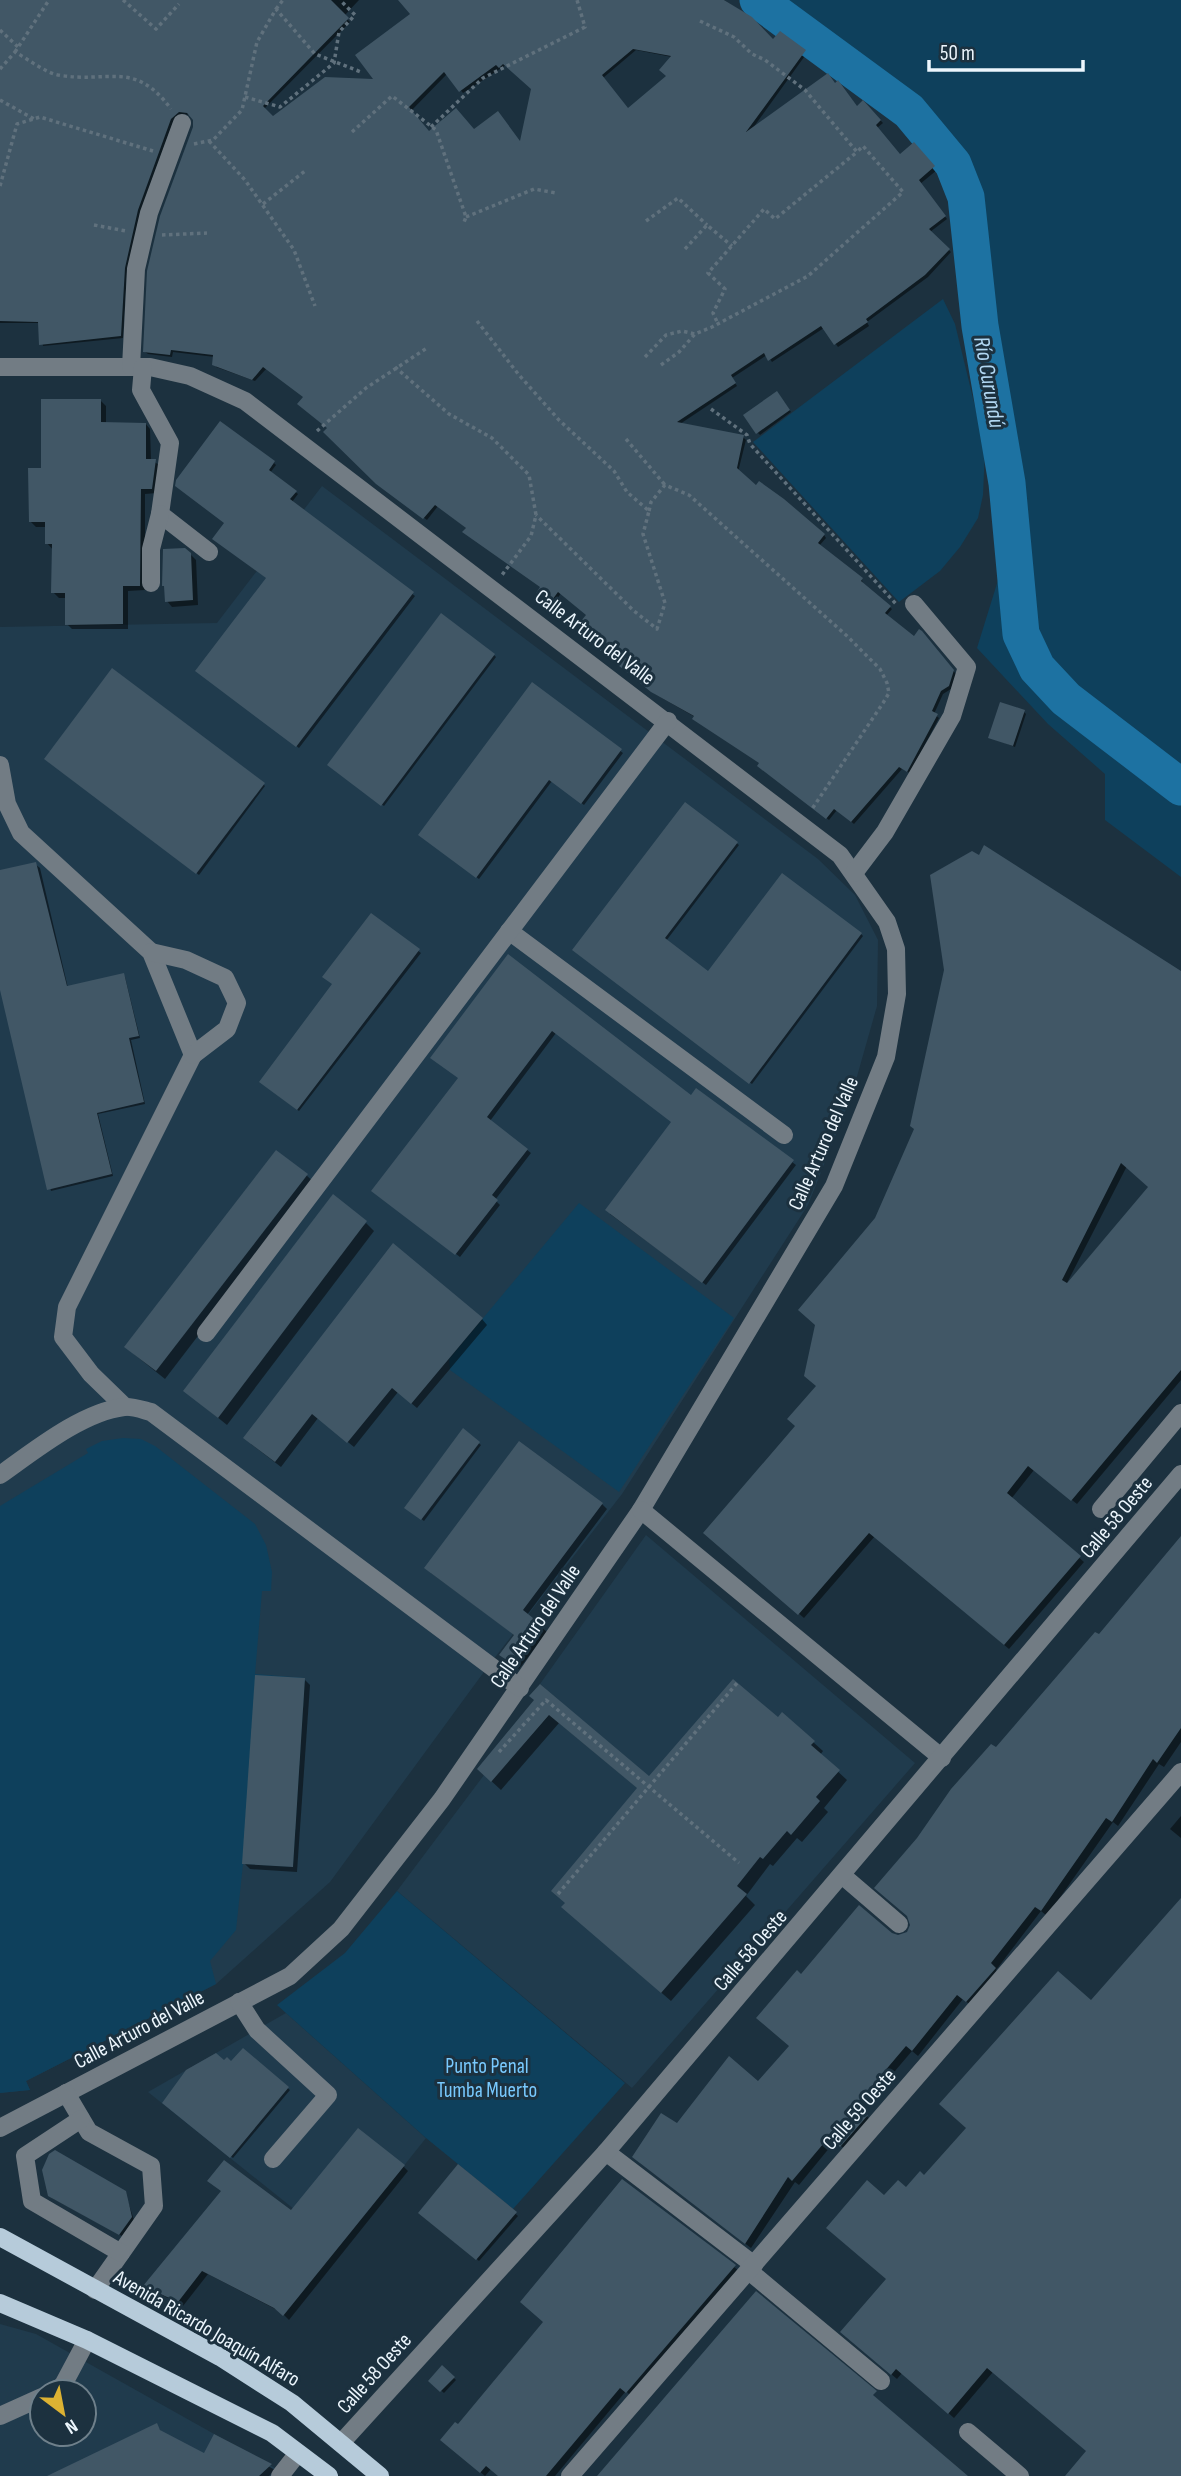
<svg xmlns="http://www.w3.org/2000/svg" width="1181" height="2476" viewBox="0 0 1181 2476" font-family="'Sofia Sans Condensed',sans-serif">
<style>
.built{fill:#203b4d;fill-rule:evenodd}
.green{fill:#0e405c}
.shadow{fill:#0007;fill-rule:evenodd}
.lines{fill:none;stroke-linecap:round;stroke-linejoin:round}
.river{stroke:#1d72a2;stroke-width:37}
.building{fill:#415766;fill-rule:evenodd}
.path{stroke:#60717d;stroke-width:3.5;stroke-dasharray:3.5 3.5;stroke-linecap:butt}
.minor{stroke:#727c84;stroke-width:18}
.major{stroke:#b6cbda;stroke-width:18}
.labels{text-anchor:middle;stroke-width:6;stroke-linejoin:round;paint-order:stroke}
.street-label{font-size:21px;fill:#ecf6fd;stroke:#1c313f}
.park-label{font-size:21px;fill:#78c9fe;stroke:#1c313f}
.water-label{font-size:23px;font-style:italic;fill:#b1d7f2;stroke:#1c313f}
</style>
<rect width="100%" height="100%" fill="#1c313f"/>
<!-- built -->
<g class="built">
<polygon points="322,486 818,859 855,895 878,940 877,1006 852,1094 808,1205 622,1494 489,1665 330,1882 216,1984 26,2081 30,2090 0,2093 0,627 217,623"/>
<polygon points="646,1535 915,1763 632,2088 397,1891 484,1775 491,1781 561,1702 540,1684"/>
<polygon points="286,2013 426,2138 340,2246 148,2092"/>
<path d="M0 2324 36 2334 289 2476H0ZM42 2392H84V2434H42Z"/>
</g>
<!-- green -->
<g class="green">
<path d="M744 0H1181V877L1105 820V774L1048 724 977 648 999 577 994 472 954 197C952 188 951 174 946 166 907 107 803 43 744 0Z"/>
<polygon points="943,299 955,324 985,448 983,495 978,518 960,547 940,571 899,602 753,442"/>
<polygon points="579,1203 734,1318 619,1492 450,1370 449,1359"/>
<polygon points="123,1438 141,1439 155,1446 255,1524 266,1545 272,1572 271,1591 262,1591 255,1674 305,1678 293,1867 243,1864 236,1930 210,1961 216,1984 26,2081 30,2090 0,2093 0,1506 88,1453 86,1449 102,1441"/>
<polygon points="397,1891 625,2083 513,2209 426,2138 277,2005 345,1953"/>
</g>
<!-- shadow -->
<g class="shadow">
<path d="M0 0H359L344 16 350 22 264 109 273 119 377 81 412 14 400 0H724L752 18 773 42 805 51 807 53 753 128 857 108 863 102 883 123 877 128 900 156 914 144 937 170 920 184 947 219 930 232 951 252 928 277 867 322 869 326 838 347 824 328 772 362 767 355 732 378 737 386 680 424 743 437 746 440 738 472 824 535 826 538 819 546 862 580 863 585 892 609 886 616 915 638 925 636 956 674 951 689 943 694 934 714 939 718 910 773 902 769 854 824 837 810 829 820 762 768 761 763 695 717 655 694 607 654 589 615 561 593 554 604 540 595 542 587 438 506 427 520 381 486 305 397 267 368 255 381 216 367 215 357 173 352 172 357 148 354 145 352 194 127 195 120 190 115 182 114 173 122 140 213 127 272 123 338 43 346 39 323H0ZM636 50 672 57 668 76 628 110 603 78ZM506 65 533 88 521 145 474 131 429 133 411 111 447 74 463 93Z"/>
<polygon points="779,395 791,412 760,435 758,433"/>
<polygon points="100,400 106,406 106,424 145,423 150,429 151,460 161,466 157,493 145,494 145,590 128,591 128,629 72,629 67,624 67,598 59,598 53,592 53,550 47,543 47,527 36,527 30,521 43,470"/>
<polygon points="274,463 276,465 270,473 298,494 292,502 415,596 299,748 200,673 268,579 217,541"/>
<polygon points="190,554 196,560 198,605 172,607 167,601"/>
<polygon points="494,655 496,657 384,806 331,767"/>
<polygon points="533,685 623,753 584,805 552,781 479,879 422,837"/>
<polygon points="1024,712 1026,714 1015,747 990,737"/>
<polygon points="48,761 263,784 265,786 199,875"/>
<polygon points="686,804 739,845 666,941 708,973 861,934 863,936 752,1084 576,952"/>
<polygon points="35,864 40,868 68,988 123,975 125,977 140,1038 131,1040 145,1104 98,1114 113,1176 51,1191 0,982 0,872"/>
<polygon points="371,915 421,953 299,1111 263,1084 334,984"/>
<polygon points="508,956 692,1097 697,1090 796,1165 706,1285 610,1214 673,1122 556,1033 490,1121 531,1153 495,1200 500,1205 460,1257 377,1194 460,1078"/>
<path d="M1181 973V1380L1077 1504 1034 1470 1011 1499 1084 1562 1009 1649 875 1536 804 1618 710 1538ZM1127 1166 1150 1187 1067 1283Z"/>
<polygon points="306,1175 315,1183 165,1379 135,1355 127,1347"/>
<polygon points="366,1223 374,1231 227,1425 185,1391"/>
<polygon points="482,1319 487,1325 417,1408 398,1392 354,1447 318,1418 281,1467 251,1444"/>
<polygon points="463,1431 481,1445 424,1521 408,1509"/>
<polygon points="602,1504 607,1509 527,1615 547,1632 519,1669 507,1660 516,1636 431,1573"/>
<polygon points="1181,1539 1181,1742 1164,1767 1159,1764 1118,1826 1113,1822 1047,1916 1041,1911 996,1970 1000,1975 973,2007 963,1999 918,2056 912,2051 861,2111 872,2121 847,2151 835,2141 799,2185 795,2182 751,2248 640,2163 677,2126 759,2084 791,2046 801,1977 891,1935 898,1937 908,1933 996,1750 1099,1637"/>
<polygon points="305,1680 310,1685 297,1872 250,1869 244,1863"/>
<polygon points="536,1700 649,1779 779,1720 783,1715 823,1751 820,1755 847,1780 824,1808 828,1812 802,1842 797,1838 773,1866 770,1864 746,1896 755,1905 671,2001 573,1916 639,1789 559,1723 501,1790 488,1778"/>
<polygon points="1181,1816 1181,1838 1170,1829"/>
<polygon points="1181,1901 1181,2476 1067,2476 1088,2452 993,2372 954,2418 902,2373 897,2379 847,2337 888,2279 884,2198 906,2190 924,2178 1091,2002"/>
<polygon points="243,2051 290,2090 233,2158 164,2103 224,2063 232,2064"/>
<polygon points="403,2166 408,2171 289,2320 281,2312 208,2274 183,2306 145,2286 291,2213"/>
<polygon points="458,2167 518,2216 479,2261 421,2212"/>
<polygon points="125,2193 134,2220 122,2236 52,2198"/>
<polygon points="734,2267 739,2271 631,2396 626,2391 555,2476 500,2476 491,2469 485,2476 447,2444 545,2323"/>
<polygon points="443,2368 456,2380 444,2393 430,2381"/>
<polygon points="157,2426 163,2434 205,2456 215,2436 275,2470 269,2476 51,2476"/>
</g>
<g class="lines">
<!-- river -->
<polyline class="river" points="758,0 909,111 953,164 966,197 980,326 1007,483 1021,634 1037,668 1066,699 1181,787"/>
</g>
<!-- building -->
<g class="building">
<path d="M0 0H331L349 18 263 106 273 116 325 77 373 79 355 55 410 14 398 0H724L752 17 773 39 780 31 806 50 746 132 828 73 835 83 838 80 857 106 863 100 881 120 876 125 900 154 914 142 935 166 919 180 946 216 929 229 950 249 925 275 866 319 868 322 834 345 821 326 768 361 764 353 731 375 736 383 677 422 744 435 737 468 756 485 759 481 784 499 825 534 818 543 863 578 861 581 891 606 885 613 914 636 919 629 922 631 954 670 949 686 941 691 932 711 938 714 907 772 899 767 851 822 834 809 826 819 757 766 759 763 692 719 694 716 651 692 602 652 588 639 594 632 581 621 586 615 558 592 550 603 536 593 540 587 462 532 466 528 435 505 423 519 376 484 323 432 327 428 297 404 303 397 263 367 252 380 212 365 213 355 171 350 170 355 143 352 147 271 160 216 193 127V120L187 113 179 112 171 119 138 210 125 268 121 336 39 345 38 322 0 321ZM633 49 671 56 659 70 666 76 628 108 602 75ZM503 64 531 89 520 141 498 111 474 129 456 108 429 131 409 107 444 72 459 92 496 65 499 68Z"/>
<polygon points="777,391 790,410 756,434 743,415"/>
<polygon points="41,399 101,399 101,422 146,423 146,459 156,459 152,489 141,489 140,586 123,586 123,624 65,625 65,593 51,593 52,544 45,544 45,522 29,522 28,468 41,468"/>
<polygon points="220,421 275,461 269,470 297,491 290,499 414,592 296,747 195,671 266,578 212,539 224,523 175,486 176,480"/>
<polygon points="185,548 191,553 193,600 165,602 164,586 162,586 163,549"/>
<polygon points="441,613 495,654 381,806 327,765"/>
<polygon points="112,668 265,783 196,874 44,759"/>
<polygon points="532,682 622,749 581,804 549,780 476,878 418,835"/>
<polygon points="1000,702 1025,710 1013,746 988,738"/>
<polygon points="685,802 738,842 665,938 708,971 782,873 862,933 749,1084 572,950"/>
<path d="M984 845 1181 971V1370L1071 1501 1028 1466 1007 1493 1081 1556 1004 1645 869 1533 798 1615 703 1533 795 1426 787 1419 816 1386 804 1376 815 1325 798 1310 875 1218 914 1129 910 1126 944 970 930 875 972 851 979 855ZM1121 1163 1148 1187 1067 1283 1062 1280Z"/>
<polygon points="36,862 67,986 124,973 139,1036 129,1038 144,1102 97,1113 112,1174 47,1190 0,990 0,870"/>
<polygon points="371,913 420,949 297,1110 259,1082 332,984 322,977"/>
<polygon points="508,954 691,1095 696,1088 794,1160 702,1283 605,1210 671,1122 552,1031 487,1117 528,1149 492,1195 498,1200 455,1255 371,1191 458,1078 430,1058"/>
<polygon points="276,1150 308,1174 156,1371 124,1347"/>
<polygon points="333,1194 367,1221 218,1418 183,1391"/>
<polygon points="393,1243 483,1318 411,1404 392,1388 347,1443 312,1414 275,1462 243,1438"/>
<polygon points="463,1428 480,1442 421,1520 404,1508"/>
<polygon points="519,1441 603,1503 523,1610 543,1626 514,1665 499,1655 514,1635 424,1568"/>
<polygon points="1181,1536 1181,1728 1157,1763 1153,1759 1112,1822 1106,1818 1041,1911 1035,1907 991,1963 996,1968 966,2002 957,1995 912,2051 906,2046 856,2105 868,2115 840,2147 829,2137 792,2181 788,2177 745,2244 632,2157 661,2113 677,2123 729,2056 758,2081 789,2046 756,2018 797,1970 801,1974 859,1905 892,1933 898,1935 907,1932 910,1925 907,1916 874,1888 917,1838 951,1789 991,1744 996,1747 1095,1632 1099,1634"/>
<polygon points="255,1675 305,1678 293,1867 242,1864"/>
<polygon points="733,1679 778,1717 782,1712 815,1741 811,1745 840,1770 816,1797 820,1801 791,1835 787,1831 763,1859 760,1857 737,1886 747,1894 661,1993 561,1907 565,1903 551,1891 637,1788 549,1715 491,1782 477,1769 534,1700 529,1696 540,1684 649,1776"/>
<polygon points="1181,1898 1181,2476 1065,2476 1086,2451 987,2368 948,2414 896,2369 891,2375 840,2332 886,2279 826,2228 867,2180 884,2195 898,2180 906,2187 920,2171 924,2175 966,2128 939,2104 1058,1971 1091,2000"/>
<polygon points="243,2048 289,2087 230,2158 162,2103 186,2070 216,2053 224,2060 227,2057 231,2061"/>
<polygon points="358,2128 405,2165 283,2316 274,2308 202,2271 178,2302 143,2286 221,2191 207,2181 224,2160 291,2210"/>
<polygon points="55,2150 126,2191 132,2217 119,2235 48,2196 42,2170 49,2154"/>
<polygon points="458,2164 517,2212 476,2260 418,2213"/>
<polygon points="622,2179 736,2265 626,2393 620,2388 546,2476 498,2476 486,2466 480,2473 440,2440 455,2422 458,2424 543,2322 520,2302"/>
<polygon points="756,2291 877,2391 873,2395 968,2476 597,2476"/>
<polygon points="442,2365 455,2377 440,2392 428,2381"/>
<polygon points="157,2423 160,2430 204,2453 214,2434 272,2464 259,2476 47,2476"/>
</g>
<g class="lines">
<!-- path -->
<g class="path">
<polyline points="123,0 156,29 179,4"/>
<polyline points="276,9 283,0"/>
<polyline points="700,21 734,37 752,54 765,60 805,90 857,152 775,219 764,209 708,273 725,289 713,313 718,324"/>
<polyline points="0,30 18,47"/>
<polyline points="15,52 49,0"/>
<path d="M0 69 15 52C28 59 44 72 58 75 109 84 134 59 171 109"/>
<polyline points="245,97 280,107 334,63 339,32 355,15 340,0"/>
<polyline points="0,100 34,119"/>
<polyline points="431,127 483,78 585,27 577,0"/>
<polyline points="352,132 392,96 436,130 466,217 463,225"/>
<polyline points="209,141 245,180 294,250 315,306"/>
<polyline points="194,144 213,140 242,110 257,42 276,9 315,54 361,72"/>
<polyline points="0,186 17,124 40,117 153,151"/>
<polyline points="263,204 305,171"/>
<polyline points="466,217 534,189 556,193"/>
<polyline points="646,221 678,198 707,225"/>
<polyline points="94,225 126,231"/>
<polyline points="162,235 207,233"/>
<polyline points="685,249 707,225 732,246"/>
<polyline points="477,321 519,375 559,420 614,471 627,492 649,511 643,534 665,603 657,629 634,611 536,515"/>
<polyline points="645,357 666,335 682,331 695,334 712,327 808,276 903,192 863,146 857,152"/>
<polyline points="661,365 679,352 695,334"/>
<polyline points="395,367 449,414 492,438 529,475 536,515 531,536 502,575"/>
<polyline points="711,409 747,435 750,444 896,604"/>
<polyline points="317,431 366,388 427,348"/>
<polyline points="626,439 665,485"/>
<polyline points="649,511 651,502 665,485 689,495 847,636 880,669 887,683 889,693 883,703 812,809"/>
<polyline points="499,1752 546,1700 739,1863"/>
<polyline points="558,1894 738,1682"/>
</g>
<!-- minor -->
<g class="minor">
<polyline points="0,367 150,367 190,376 245,401 840,855 887,922 896,949 897,994 886,1057 834,1186 641,1510 442,1799 341,1929 290,1976 0,2128"/>
<polyline points="131,367 136,269 149,213 182,123"/>
<polyline points="143,367 141,390 170,443 160,514 209,552"/>
<polyline points="151,583 151,549 160,514"/>
<polyline points="0,765 7,804 21,833 151,952 193,1055 67,1307 63,1337 91,1374 125,1407"/>
<polyline points="854,873 885,832 952,716 967,667 914,604"/>
<polyline points="509,931 784,1135"/>
<polyline points="151,952 186,960 225,978 237,1003 227,1029 193,1055"/>
<polyline points="206,1333 668,721"/>
<path d="M0 1475C34 1451 82 1412 124 1407 132 1406 143 1410 151 1412L520 1688"/>
<polyline points="1101,1509 1181,1413"/>
<polyline points="641,1510 942,1758"/>
<polyline points="843,1876 899,1924"/>
<polyline points="239,2002 257,2030 328,2095 273,2159"/>
<polyline points="66,2093 89,2132 151,2166 154,2206 95,2290"/>
<polyline points="81,2119 25,2156 32,2201 121,2253"/>
<polyline points="606,2152 754,2265"/>
<polyline points="749,2271 881,2381"/>
<polyline points="53,2392 63,2385 87,2340"/>
<polyline points="0,2416 42,2397"/>
<polyline points="968,2432 1020,2476"/>
<polyline points="341,2443 606,2152 1181,1474"/>
<polyline points="280,2476 298,2453"/>
<polyline points="570,2476 1181,1772"/>
</g>
<!-- major -->
<g class="major">
<polyline points="0,2237 220,2357 292,2403 380,2476"/>
<polyline points="0,2303 87,2340 272,2433 329,2476"/>
</g>
</g>
<g class="labels">
<!-- street labels -->
<g class="street-label">
<text transform="translate(595 637) rotate(37)" y="7">Calle Arturo del Valle</text>
<text transform="translate(823 1143) rotate(-66)" y="7">Calle Arturo del Valle</text>
<text transform="translate(1116 1517) rotate(-50)" y="7">Calle 58 Oeste</text>
<text transform="translate(535 1626) rotate(-56)" y="7">Calle Arturo del Valle</text>
<text transform="translate(750 1950) rotate(-49)" y="7">Calle 58 Oeste</text>
<text transform="translate(139 2029) rotate(-28)" y="7">Calle Arturo del Valle</text>
<text transform="translate(859 2109) rotate(-49)" y="7">Calle 59 Oeste</text>
<text transform="translate(207 2328) rotate(30)" y="7">Avenida Ricardo Joaquín Alfaro</text>
<text transform="translate(374 2373) rotate(-48)" y="7">Calle 58 Oeste</text>
</g>
<!-- park labels -->
<g class="park-label">
<text x="487" y="2073">Punto Penal<tspan x="487" dy="24">Tumba Muerto</tspan></text>
</g>
<!-- water labels -->
<g class="water-label">
<text transform="translate(990 382) rotate(80)" y="8">Río Curundú</text>
</g>
</g>
<!-- north arrow -->
<g transform="translate(63 2413) rotate(148)"><circle r="33" fill="#1c313f" stroke="#6f808b" stroke-width="2"/>
<path d="M0-5L12 26L0 18L-12 26Z" fill="#dcb233"/>
<text y="-10" font-size="19" font-weight="bold" text-anchor="middle" fill="#ecf6fd">N</text>
</g>
<!-- scale -->
<path d="M929 60v10h154v-10" fill="none" stroke="#ecf6fd" stroke-width="3.5"/>
<text x="940" y="60" font-size="21" fill="#ecf6fd" stroke="#1c313f" stroke-width="5" paint-order="stroke">50 m</text>
</svg>
